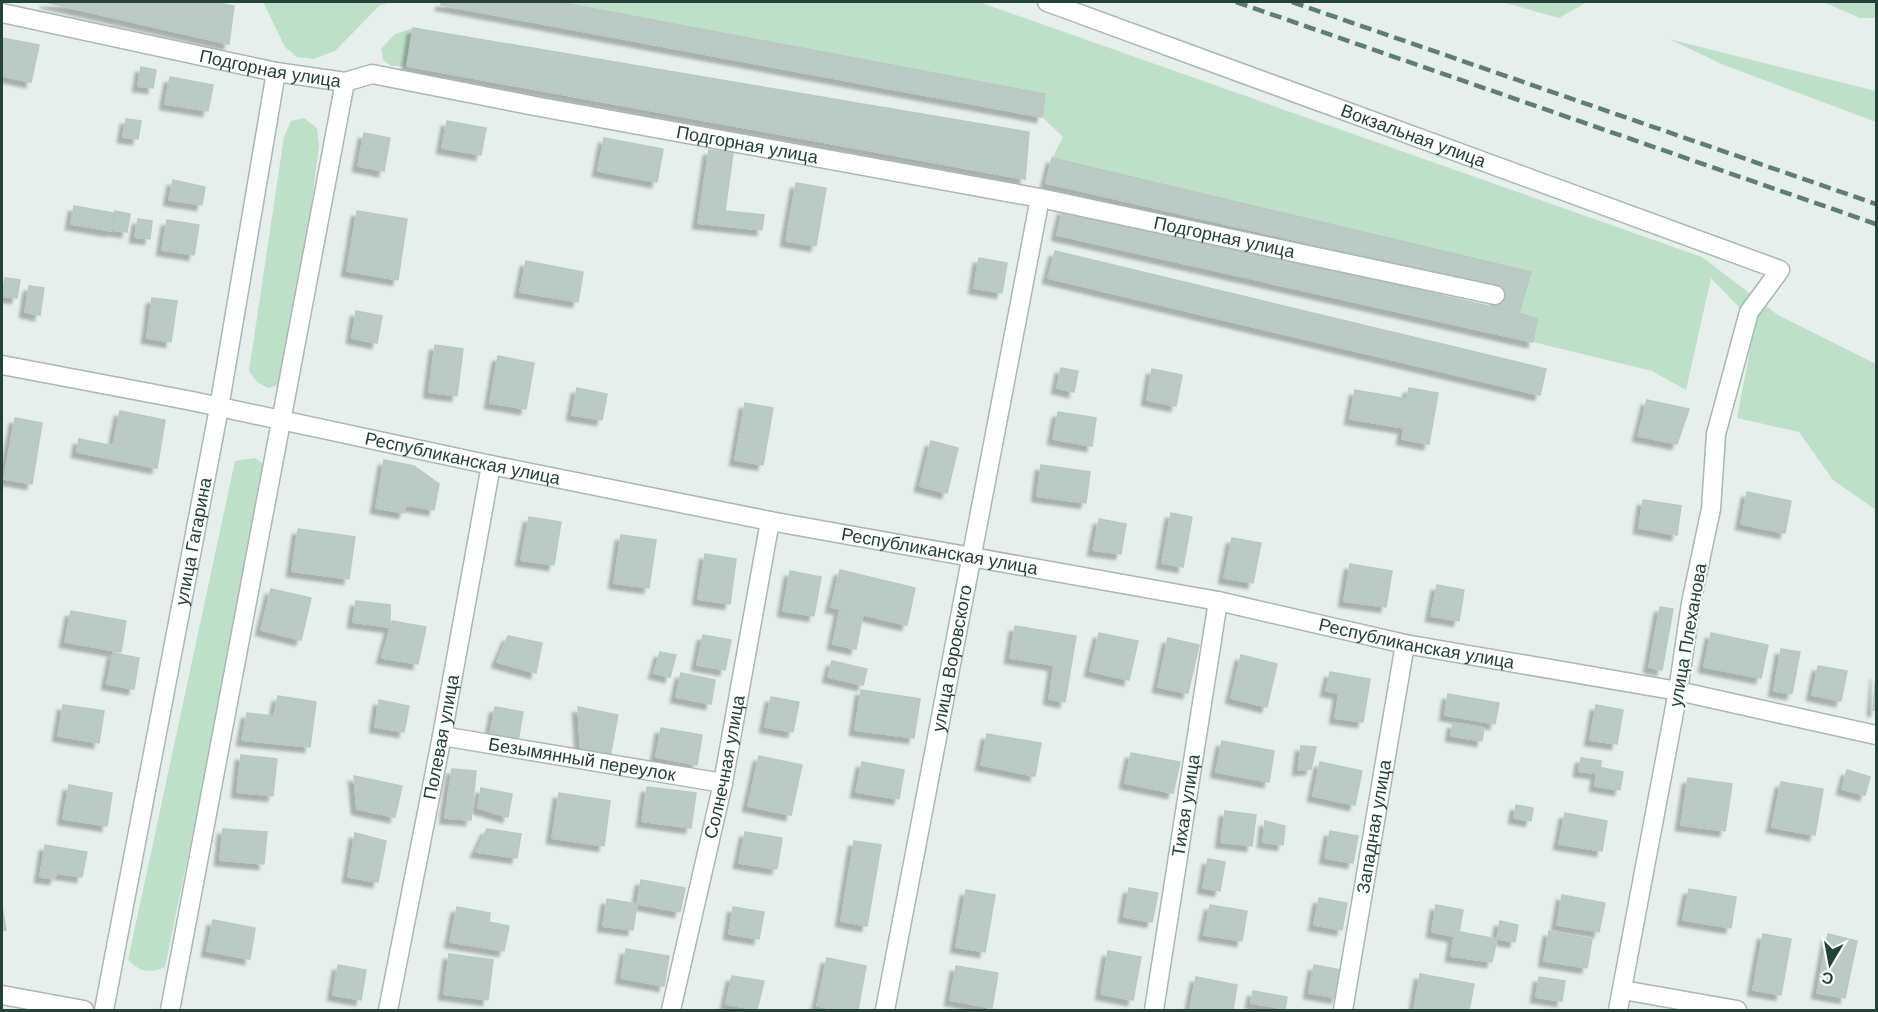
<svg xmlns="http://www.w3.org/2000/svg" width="1878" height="1012" viewBox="0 0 1878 1012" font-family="Arial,sans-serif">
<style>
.green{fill:#bfe0c8}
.building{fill:#bbcac4;stroke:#b8c9c2;stroke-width:1.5;filter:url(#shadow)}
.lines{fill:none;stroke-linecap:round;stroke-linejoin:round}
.minor-casing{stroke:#a8b8b2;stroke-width:21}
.minor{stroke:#fff;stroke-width:18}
.rail{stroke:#5f7d75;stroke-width:4.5;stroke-dasharray:12 6;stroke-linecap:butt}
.labels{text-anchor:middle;stroke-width:4.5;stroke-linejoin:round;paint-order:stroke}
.street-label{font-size:18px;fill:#24423a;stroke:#f7fbf9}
</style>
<defs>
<filter id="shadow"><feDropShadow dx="-5.5" dy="5.5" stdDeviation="1.5" flood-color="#0004"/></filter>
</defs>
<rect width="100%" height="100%" fill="#e6efeb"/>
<!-- green -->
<g class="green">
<polygon points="263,2 391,2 379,6 335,51 314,59 297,57 285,47"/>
<polygon points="558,2 979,2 1702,257 1778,315 1876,364 1876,510 1833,480 1799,432 1737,418 1755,324 1711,278 1686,390 1652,371 1533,342 1519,313 1531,272 1052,158 1063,137 1042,117 1045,94"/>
<polygon points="1502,2 1587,2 1559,18"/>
<polygon points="1823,2 1876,2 1876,18 1860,18"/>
<polygon points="413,28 407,66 391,66 383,60 381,49 395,34"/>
<polygon points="1669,39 1876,91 1876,122 1724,65"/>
<polygon points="304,118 317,128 319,146 289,376 280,385 268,388 257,382 249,371 284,137 291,121"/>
<path d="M255 458 269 468 165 967C150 974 140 972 128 960L235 461Z"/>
</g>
<!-- building -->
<g class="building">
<polygon points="45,2 213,2 234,6 229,44"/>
<polygon points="441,2 558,2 1045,94 1042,117 441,5"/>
<polygon points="413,28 1029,132 1025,179 407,66"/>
<polygon points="2,38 39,45 31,82 2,76"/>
<polygon points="141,67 156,70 153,88 138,86"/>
<polygon points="170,77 213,85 208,111 165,104"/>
<polygon points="126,119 141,121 138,139 123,137"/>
<polygon points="447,121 486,128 481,155 442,148"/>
<polygon points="364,133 390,138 384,171 358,166"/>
<polygon points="604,138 663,149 657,182 598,171"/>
<polygon points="709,150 733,153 725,211 764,215 762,230 698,223"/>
<polygon points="1052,158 1531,272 1519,313 1494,308 1500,287 1046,183"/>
<polygon points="173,180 205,187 202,205 169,200"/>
<polygon points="796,183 826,188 816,246 786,241"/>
<polygon points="74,206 114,213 111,231 71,224"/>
<polygon points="1063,209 1519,313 1537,319 1533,342 1057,235"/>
<polygon points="115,211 130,214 127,232 112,230"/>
<polygon points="357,211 407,219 398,280 347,271"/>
<polygon points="138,219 152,221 150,239 135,237"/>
<polygon points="167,220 199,225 194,255 162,250"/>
<polygon points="1055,251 1546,369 1540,395 1048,278"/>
<polygon points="979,258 1007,263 1002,293 974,288"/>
<polygon points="526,261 583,272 578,302 520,292"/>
<polygon points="5,278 20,280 17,298 2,296"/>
<polygon points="29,286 44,288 40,315 25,312"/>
<polygon points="152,298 177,301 171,342 147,338"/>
<polygon points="356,311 382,316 377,343 352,338"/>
<polygon points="435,345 463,349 457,396 429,392"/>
<polygon points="498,356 534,363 526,409 490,403"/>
<polygon points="1061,368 1078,371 1074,392 1057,388"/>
<polygon points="1152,369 1182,375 1176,406 1147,400"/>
<polygon points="577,388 607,394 602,420 572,415"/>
<polygon points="1409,388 1438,393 1429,444 1402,439 1404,428 1350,419 1355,390 1407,399"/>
<polygon points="1647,400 1689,409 1677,444 1638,436"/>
<polygon points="745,403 773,408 763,465 735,460"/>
<polygon points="120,411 165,420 157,468 77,452 79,439 113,446"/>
<polygon points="1058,412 1096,418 1092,446 1053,439"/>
<polygon points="15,418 42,423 32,484 4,479"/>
<polygon points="931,441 958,448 947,493 920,486"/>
<polygon points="384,460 414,466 439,484 434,510 406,505 404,513 376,508"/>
<polygon points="1041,465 1090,472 1086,503 1037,496"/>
<polygon points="1747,492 1791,501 1785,533 1741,524"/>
<polygon points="1643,500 1681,506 1677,535 1639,528"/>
<polygon points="1171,513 1192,517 1183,567 1162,563"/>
<polygon points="529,517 561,522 554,565 521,560"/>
<polygon points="1099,519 1126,524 1121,554 1093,550"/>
<polygon points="298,529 355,537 349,579 292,571"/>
<polygon points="621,535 656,540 649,588 614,583"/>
<polygon points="1232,538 1261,543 1253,583 1224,578"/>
<polygon points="705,554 736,559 730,604 698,599"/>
<polygon points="1350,564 1392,571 1386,607 1344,601"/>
<polygon points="840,570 915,588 907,625 831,607"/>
<polygon points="790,571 821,577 814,616 783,611"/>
<polygon points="1437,585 1464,590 1459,621 1431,616"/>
<polygon points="271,589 311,598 301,640 261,630"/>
<polygon points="356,601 390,605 390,627 353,622"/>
<polygon points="1660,607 1673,609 1662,670 1649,667"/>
<polygon points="840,610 863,614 856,649 833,644"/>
<polygon points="71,611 126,621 121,652 65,642"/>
<polygon points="392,621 426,627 418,664 382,658"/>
<polygon points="1015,626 1076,636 1065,702 1049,699 1054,665 1010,658"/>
<polygon points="1099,633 1138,641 1129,680 1090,671"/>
<polygon points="1711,633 1768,645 1761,678 1704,667"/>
<polygon points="703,635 731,640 725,670 697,665"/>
<polygon points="508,636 542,643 536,673 497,662"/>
<polygon points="1168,638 1199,645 1188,693 1158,687"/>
<polygon points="1781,649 1800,652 1792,694 1774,691"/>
<polygon points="660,652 676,655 670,677 654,673"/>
<polygon points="113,653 139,658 134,689 107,684"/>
<polygon points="1241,655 1277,664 1267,707 1231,698"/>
<polygon points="832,661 867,669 863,685 828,677"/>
<polygon points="1818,666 1847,671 1841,701 1812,695"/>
<polygon points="1330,672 1370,679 1363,722 1335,718 1339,693 1326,691"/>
<polygon points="681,673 715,680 711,704 676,697"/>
<polygon points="1876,674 1876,711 1873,710"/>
<polygon points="861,690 920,699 914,738 855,730"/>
<polygon points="1448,694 1499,703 1495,724 1445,715"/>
<polygon points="278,696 316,702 310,747 242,740 247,713 274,716"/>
<polygon points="771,697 799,702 793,732 765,727"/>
<polygon points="379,700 409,706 404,732 375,727"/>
<polygon points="63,705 104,711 99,743 58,736"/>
<polygon points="1596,705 1623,710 1617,744 1590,740"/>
<polygon points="495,707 523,712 518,741 490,736"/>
<polygon points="578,707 618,715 609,761 581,755"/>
<polygon points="1453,723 1484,728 1482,741 1451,736"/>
<polygon points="661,728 702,735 697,765 656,757"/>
<polygon points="987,734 1041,743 1035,776 981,765"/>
<polygon points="1222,741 1274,751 1269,782 1216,772"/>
<polygon points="1301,746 1316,747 1311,769 1298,770"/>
<polygon points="1131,753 1180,762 1173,793 1125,783"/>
<polygon points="241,755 277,759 273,796 237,792"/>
<polygon points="759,756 802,765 791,815 748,806"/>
<polygon points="1581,758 1601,761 1600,774 1579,771"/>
<polygon points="862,762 904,770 899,799 856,792"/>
<polygon points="1320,762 1362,771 1355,805 1313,796"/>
<polygon points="1598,767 1623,772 1620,790 1595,786"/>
<polygon points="452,769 476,771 471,820 445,818"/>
<polygon points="1847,770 1870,777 1865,795 1842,789"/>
<polygon points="354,776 402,786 395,817 357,809"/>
<polygon points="1688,778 1732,784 1725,831 1681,825"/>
<polygon points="1781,782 1823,789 1815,835 1772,827"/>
<polygon points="69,785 112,793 107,826 63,819"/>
<polygon points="647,787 696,793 691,828 642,821"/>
<polygon points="481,788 512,794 508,817 478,808"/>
<polygon points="559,793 610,801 604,846 552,838"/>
<polygon points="1516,805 1533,808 1531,821 1514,818"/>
<polygon points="1225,811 1256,815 1252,846 1221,842"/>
<polygon points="1565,813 1607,821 1602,851 1559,844"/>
<polygon points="1265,821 1285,826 1283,845 1263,842"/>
<polygon points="223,829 267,832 264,864 220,860"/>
<polygon points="487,829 521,834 517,858 476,852"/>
<polygon points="1330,831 1358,836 1353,863 1325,858"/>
<polygon points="745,832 782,838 777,869 739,863"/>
<polygon points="355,833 386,841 378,882 348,877"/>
<polygon points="854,841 881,845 867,926 841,921"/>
<polygon points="45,845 87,852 82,877 56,873 55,879 40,877"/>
<polygon points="1208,859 1225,862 1220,891 1203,888"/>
<polygon points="641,880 685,888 680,912 637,904"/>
<polygon points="1129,888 1158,893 1152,922 1124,917"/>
<polygon points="1689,889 1736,897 1731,928 1683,920"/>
<polygon points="966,890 995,895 985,952 956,947"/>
<polygon points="1562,895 1605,903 1599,932 1557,925"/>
<polygon points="1319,898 1347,903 1342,930 1314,925"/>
<polygon points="607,899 637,904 633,930 603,926"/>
<polygon points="1210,905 1247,911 1242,941 1204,935"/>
<polygon points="1436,905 1463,910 1458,937 1432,932"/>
<polygon points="2,907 6,930 2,931"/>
<polygon points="457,907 490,913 489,922 509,926 504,951 450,942"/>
<polygon points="733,907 764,912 759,939 729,934"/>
<polygon points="213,920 255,928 250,959 207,951"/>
<polygon points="1500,921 1518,925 1515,942 1497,939"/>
<polygon points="1455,931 1497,939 1492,962 1451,956"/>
<polygon points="1549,931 1592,939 1587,968 1544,961"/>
<polygon points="1763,934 1791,939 1781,995 1753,990"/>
<polygon points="1828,934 1857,941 1845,998 1817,993"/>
<polygon points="626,949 669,956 664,986 621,978"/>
<polygon points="1108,951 1141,957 1133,1000 1101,994"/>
<polygon points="449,954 493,960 488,1000 444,994"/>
<polygon points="827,958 866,966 858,1010 841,1010 817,1006"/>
<polygon points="338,965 366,970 361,1000 333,995"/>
<polygon points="1314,965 1341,970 1337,998 1309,993"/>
<polygon points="956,966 998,973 992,1008 950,1000"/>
<polygon points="1420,974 1474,984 1469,1010 1414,1010"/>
<polygon points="732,976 764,981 757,1010 726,1004"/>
<polygon points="1196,977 1237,985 1233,1010 1190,1009"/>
<polygon points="1539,977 1565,981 1562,1001 1536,997"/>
<polygon points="1253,991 1287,997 1285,1009 1251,1003"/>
</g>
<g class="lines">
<!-- minor casing -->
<g class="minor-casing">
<g id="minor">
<path id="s1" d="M1047 2 1780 270 1749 312 1716 434 1711 509 1691 603 1678 691 1618 1010"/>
<path id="s2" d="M2 13 276 72 345 82 372 74 540 107 1040 198 1495 295"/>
<path id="s3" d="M2 365 192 401 491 465 770 521 1218 601 1405 644 1678 691 1876 735"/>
<path id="s4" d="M442 736 723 783"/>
<polyline points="1623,990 1737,1010"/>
<polyline points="2,995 84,1010"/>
<path id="s5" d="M104 1010 219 408 276 72"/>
<polyline points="170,1010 345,82"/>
<path id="s6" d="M388 1010 442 736 491 465"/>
<path id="s7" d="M671 1010 723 783 770 521"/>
<path id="s8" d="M885 1010 1040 198"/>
<path id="s9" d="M1154 1010 1218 601"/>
<path id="s10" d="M1343 1010 1405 644"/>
</g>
</g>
<!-- minor -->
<use href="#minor" class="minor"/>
<!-- rail -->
<g class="rail">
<polyline points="1236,2 1876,224"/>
<polyline points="1292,2 1876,204"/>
</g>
</g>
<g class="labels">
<!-- street labels -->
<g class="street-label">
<text dy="6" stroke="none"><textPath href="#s2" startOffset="274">Подгорная улица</textPath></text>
<text dy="6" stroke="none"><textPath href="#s1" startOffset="390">Вокзальная улица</textPath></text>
<text dy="6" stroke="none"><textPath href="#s2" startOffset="760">Подгорная улица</textPath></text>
<text dy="6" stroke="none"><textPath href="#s2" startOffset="1246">Подгорная улица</textPath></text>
<text dy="6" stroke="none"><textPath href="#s3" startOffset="470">Республиканская улица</textPath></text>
<text dy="6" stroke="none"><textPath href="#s5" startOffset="477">улица Гагарина</textPath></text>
<text dy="6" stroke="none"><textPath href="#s3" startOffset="956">Республиканская улица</textPath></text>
<text transform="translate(1688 635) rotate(-80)" y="6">улица Плеханова</text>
<text dy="6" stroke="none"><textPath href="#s3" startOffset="1442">Республиканская улица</textPath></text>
<text dy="6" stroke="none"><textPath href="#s8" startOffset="358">улица Воровского</textPath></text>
<text dy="6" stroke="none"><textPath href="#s6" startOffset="278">Полевая улица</textPath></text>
<text dy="6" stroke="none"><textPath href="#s4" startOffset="142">Безымянный переулок</textPath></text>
<text dy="6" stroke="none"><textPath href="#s7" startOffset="249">Солнечная улица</textPath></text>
<text dy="6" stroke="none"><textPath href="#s9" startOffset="207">Тихая улица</textPath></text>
<text dy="6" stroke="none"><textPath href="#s10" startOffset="186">Западная улица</textPath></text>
</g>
</g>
<!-- border -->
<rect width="1878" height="1012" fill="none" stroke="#24423a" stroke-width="6"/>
<!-- north arrow -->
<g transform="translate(1830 964) rotate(190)" stroke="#f7fbf9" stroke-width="4.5" paint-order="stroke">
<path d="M0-4.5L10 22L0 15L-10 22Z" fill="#24423a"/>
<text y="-9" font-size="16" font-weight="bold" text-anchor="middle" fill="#24423a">С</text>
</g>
</svg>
